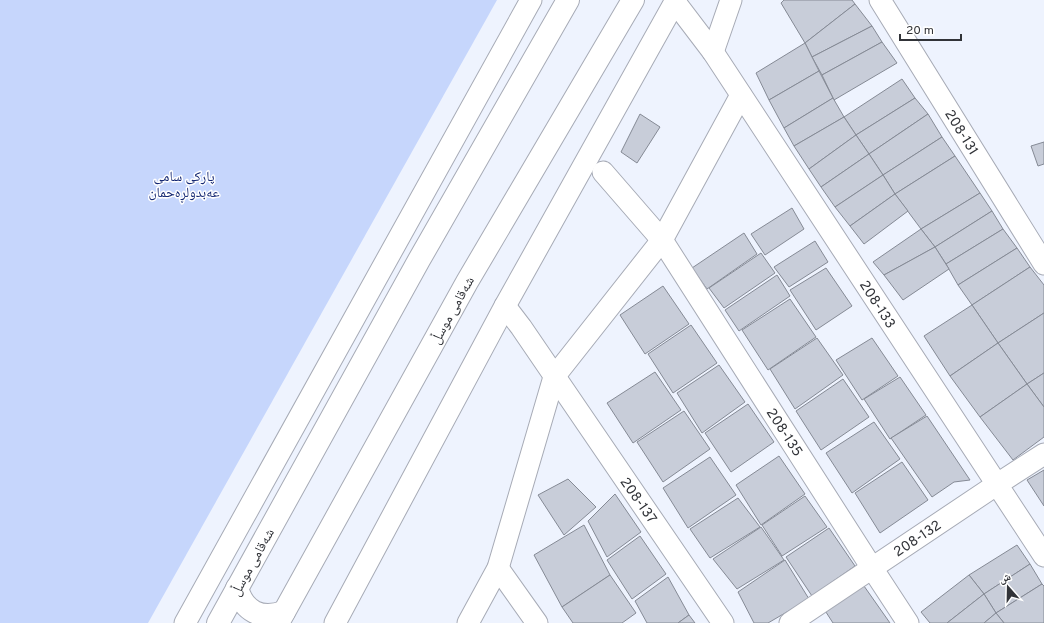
<svg xmlns="http://www.w3.org/2000/svg" width="1044" height="623" viewBox="0 0 1044 623" font-family="Overpass,'Noto Naskh Arabic',sans-serif">
<style>
.green{fill:#c6d6fc}
.building{fill:#c8cdd9;stroke:#858a95}
.lines{fill:none;stroke-linecap:round;stroke-linejoin:round}
.minor-casing{stroke:#a7abb6;stroke-width:23}
.highway-casing{stroke:#a7abb6;stroke-width:24}
.minor{stroke:#fff;stroke-width:21}
.highway{stroke:#fff;stroke-width:22}
.labels{text-anchor:middle;stroke-width:3;stroke-linejoin:round;paint-order:stroke}
.street-label{font-size:14px;fill:#313338;stroke:#fff}
.park-label{font-size:14px;fill:#132772;stroke:#fff}
</style>
<rect width="100%" height="100%" fill="#eef3fe"/>
<!-- green -->
<polygon class="green" points="0,0 497,0 148,623 0,623"/>
<!-- building -->
<g class="building">
<polygon points="784,0 852,0 855,4 805,43 781,3"/>
<polygon points="855,4 872,26 812,57 805,43"/>
<polygon points="872,26 882,42 822,75 812,57"/>
<polygon points="882,42 897,63 834,100 822,75"/>
<polygon points="805,43 819,71 769,100 756,73"/>
<polygon points="819,71 833,98 784,128 769,100"/>
<polygon points="902,79 915,98 856,135 844,117"/>
<polygon points="833,98 844,117 794,146 784,128"/>
<polygon points="915,98 928,114 869,154 856,135"/>
<polygon points="640,114 660,127 637,163 621,152"/>
<polygon points="928,114 942,137 883,175 869,154"/>
<polygon points="844,117 856,135 809,169 794,146"/>
<polygon points="856,135 869,154 821,187 809,169"/>
<polygon points="942,137 955,156 895,194 883,175"/>
<polygon points="1044,142 1044,164 1038,166 1031,146"/>
<polygon points="869,154 883,175 835,207 821,187"/>
<polygon points="955,156 980,193 921,229 895,194"/>
<polygon points="883,175 895,194 850,226 835,207"/>
<polygon points="980,193 992,211 935,247 921,229"/>
<polygon points="895,194 908,211 864,244 850,226"/>
<polygon points="792,208 804,229 765,255 751,234"/>
<polygon points="992,211 1003,229 946,264 935,247"/>
<polygon points="921,229 935,247 884,275 873,262"/>
<polygon points="1003,229 1017,248 958,285 946,264"/>
<polygon points="744,233 757,254 707,289 692,268"/>
<polygon points="815,241 828,262 789,287 774,267"/>
<polygon points="935,247 949,269 903,300 884,275"/>
<polygon points="1017,248 1030,267 972,305 958,285"/>
<polygon points="761,253 775,273 724,308 709,288"/>
<polygon points="1030,267 1044,285 1044,313 998,343 972,305"/>
<polygon points="826,268 852,306 816,330 790,290"/>
<polygon points="777,275 790,296 739,331 725,310"/>
<polygon points="663,286 689,324 645,354 620,315"/>
<polygon points="790,299 816,337 768,370 742,330"/>
<polygon points="972,305 998,343 950,376 924,336"/>
<polygon points="1044,313 1044,373 1027,384 998,343"/>
<polygon points="691,325 717,363 673,393 648,354"/>
<polygon points="817,338 843,375 795,409 770,369"/>
<polygon points="872,338 898,376 862,400 836,360"/>
<polygon points="998,343 1027,384 980,417 950,376"/>
<polygon points="719,365 745,402 702,433 677,393"/>
<polygon points="655,372 681,410 633,443 607,403"/>
<polygon points="1044,373 1044,407 1027,384"/>
<polygon points="900,377 926,415 890,439 864,399"/>
<polygon points="843,379 869,417 821,450 796,411"/>
<polygon points="1027,384 1044,407 1044,437 1013,460 980,417"/>
<polygon points="748,404 774,442 731,472 705,433"/>
<polygon points="684,411 710,449 663,482 637,442"/>
<polygon points="927,416 970,480 954,482 932,497 891,438"/>
<polygon points="874,422 900,459 852,493 826,453"/>
<polygon points="779,456 805,494 761,525 736,485"/>
<polygon points="710,457 736,495 688,528 663,488"/>
<polygon points="902,462 928,500 880,533 855,493"/>
<polygon points="1044,470 1044,506 1027,480"/>
<polygon points="568,479 596,507 564,535 538,495"/>
<polygon points="615,494 641,532 607,557 588,521"/>
<polygon points="805,496 827,527 782,556 762,525"/>
<polygon points="738,498 760,527 710,558 690,529"/>
<polygon points="584,525 610,575 562,607 534,555"/>
<polygon points="761,527 784,560 737,589 713,559"/>
<polygon points="829,528 855,566 812,596 786,557"/>
<polygon points="640,536 666,574 632,599 607,560"/>
<polygon points="1017,545 1030,564 984,594 969,575"/>
<polygon points="785,560 809,599 768,623 754,623 738,592"/>
<polygon points="1030,564 1042,584 996,613 984,594"/>
<polygon points="610,575 636,613 622,623 573,623 562,607"/>
<polygon points="969,575 984,594 947,623 930,623 921,612"/>
<polygon points="668,577 689,615 678,623 647,623 635,601"/>
<polygon points="1042,584 1044,586 1044,623 1004,623 996,613"/>
<polygon points="864,586 890,623 833,623 824,609"/>
<polygon points="984,594 996,613 984,623 947,623"/>
<polygon points="996,613 1004,623 984,623"/>
<polygon points="689,615 695,623 678,623"/>
</g>
<g class="lines">
<!-- minor casing -->
<g class="minor-casing">
<g id="minor">
<polyline points="880,0 1044,264"/>
<polyline points="675,2 713,52 1044,556"/>
<polyline points="713,52 731,0"/>
<polyline points="603,172 662,240 872,568 908,623"/>
<polyline points="505,306 521,327 723,623"/>
<polyline points="498,568 537,623"/>
<polyline points="185,623 531,0"/>
<polyline points="335,623 505,306 676,0"/>
<polyline points="468,623 498,568 554,377 662,240 741,95"/>
<polyline points="790,623 996,485 1044,454"/>
</g>
</g>
<!-- highway casing -->
<g class="highway-casing">
<g id="highway">
<path d="M237 588C244 612 261 620 284 612"/>
<polyline points="218,623 419,260 568,0"/>
<polyline points="278,623 467,282 633,0"/>
</g>
</g>
<!-- minor -->
<use href="#minor" class="minor"/>
<!-- highway -->
<use href="#highway" class="highway"/>
</g>
<g class="labels">
<!-- street labels -->
<g class="street-label">
<text transform="translate(962 132) rotate(58)" y="5">208-131</text>
<text transform="translate(878 304) rotate(57)" y="5">208-133</text>
<text transform="translate(452 310) rotate(-61)" y="5">شەقامی موسڵ</text>
<text transform="translate(785 432) rotate(57)" y="5">208-135</text>
<text transform="translate(639 500) rotate(55)" y="5">208-137</text>
<text transform="translate(917 538) rotate(-34)" y="5">208-132</text>
<text transform="translate(252 562) rotate(-61)" y="5">شەقامی موسڵ</text>
</g>
<!-- park labels -->
<g class="park-label">
<text x="184" y="181">پارکی سامی<tspan x="184" dy="16">عەبدولڕەحمان</tspan></text>
</g>
</g>
<!-- north arrow -->
<g transform="translate(1008 587) rotate(340)" stroke="#ffffff" stroke-width="3" paint-order="stroke">
<path d="M0-3L7 15L0 10L-7 15Z" fill="#313338"/>
<text y="-6" font-size="11" font-weight="bold" text-anchor="middle" fill="#313338">ش</text>
</g>
<!-- scale -->
<path d="M900 34v6h61v-6" fill="none" stroke="#313338" stroke-width="2"/>
<text x="906" y="34" font-size="12" fill="#313338" stroke="#ffffff" stroke-width="3" paint-order="stroke">20 m</text>
</svg>
